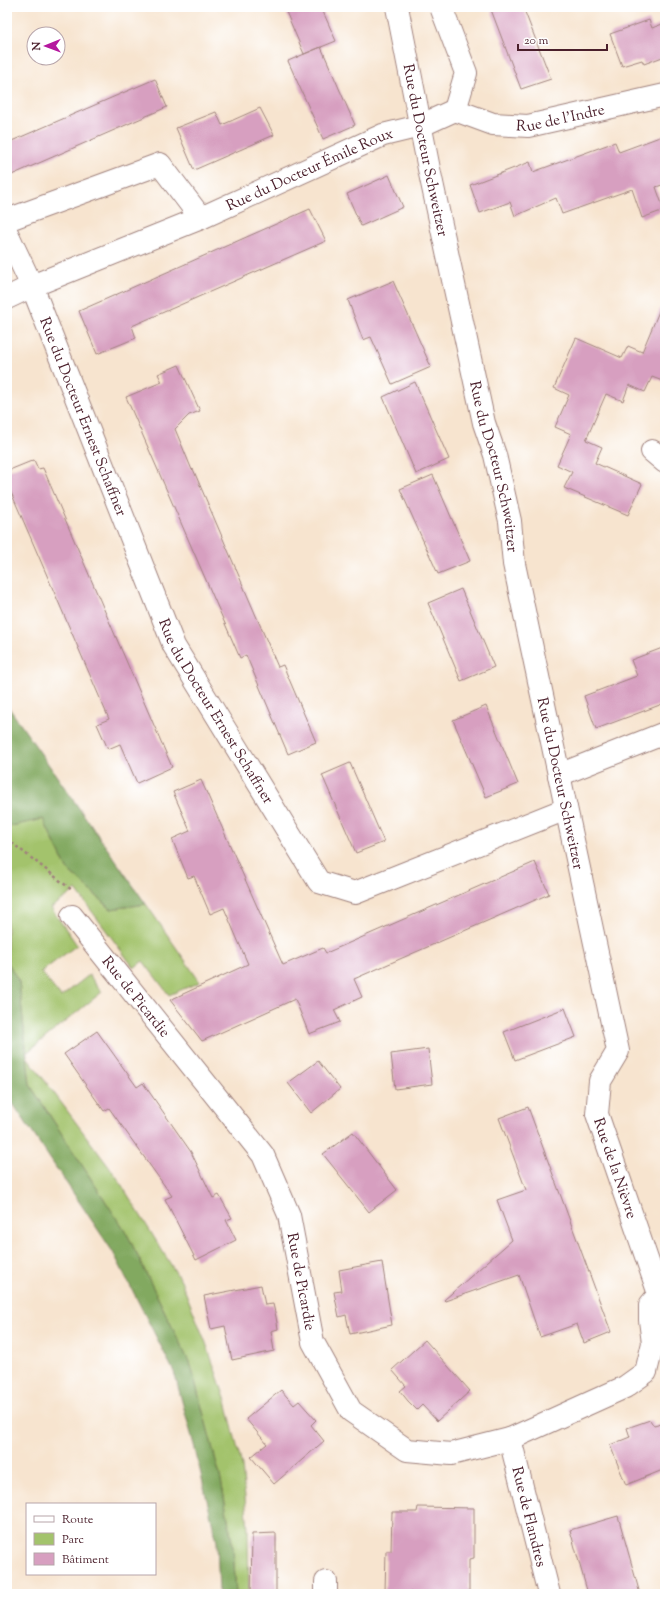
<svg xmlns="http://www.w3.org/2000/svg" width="672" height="1601" viewBox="0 0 672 1601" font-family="'Sorts Mill Goudy',serif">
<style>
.green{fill:#a3c36c;stroke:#76714c}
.forest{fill:#82a960;stroke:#666446}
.building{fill:#d79fc0}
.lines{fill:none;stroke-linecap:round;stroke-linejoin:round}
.minor-casing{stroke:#a0827d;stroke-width:24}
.path{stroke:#a0827d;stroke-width:2.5;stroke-dasharray:3 3;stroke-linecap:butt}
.minor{stroke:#fff;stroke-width:22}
.labels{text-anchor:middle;stroke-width:3.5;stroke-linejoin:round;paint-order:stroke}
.street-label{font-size:15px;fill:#4a1f2b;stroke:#fff}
</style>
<rect width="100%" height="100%" fill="#fff"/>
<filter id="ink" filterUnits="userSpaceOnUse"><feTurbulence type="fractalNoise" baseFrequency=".025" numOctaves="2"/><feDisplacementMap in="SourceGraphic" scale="8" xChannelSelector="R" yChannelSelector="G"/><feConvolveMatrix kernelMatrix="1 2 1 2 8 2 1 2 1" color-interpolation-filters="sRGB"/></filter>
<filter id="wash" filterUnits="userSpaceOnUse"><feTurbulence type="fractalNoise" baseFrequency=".012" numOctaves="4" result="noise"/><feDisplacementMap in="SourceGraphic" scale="16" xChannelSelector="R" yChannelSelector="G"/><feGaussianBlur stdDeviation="0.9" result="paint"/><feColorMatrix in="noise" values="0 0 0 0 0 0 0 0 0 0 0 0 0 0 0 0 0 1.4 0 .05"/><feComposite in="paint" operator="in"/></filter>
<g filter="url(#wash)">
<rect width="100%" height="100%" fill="#f7e4cf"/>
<!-- green -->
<polygon class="green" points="43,819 67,869 111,909 146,904 200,982 169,995 143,961 134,968 76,890 51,908 77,945 41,972 61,997 89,975 102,992 25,1054 118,1179 181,1281 206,1343 226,1401 242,1466 248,1528 249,1594 236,1594 233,1547 221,1480 191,1366 128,1236 30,1085 19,982 7,961 7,827"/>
<!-- forest -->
<g class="forest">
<polygon points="7,705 146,904 111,909 67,869 43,819 7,827"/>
<polygon points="7,961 19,982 30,1085 128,1236 191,1366 221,1480 233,1548 236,1594 219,1594 217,1542 194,1445 174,1372 113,1252 7,1095"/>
</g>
<g id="blocks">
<!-- building -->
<g class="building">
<polygon points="284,7 321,7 336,41 304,54"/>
<polygon points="490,7 523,7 551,79 521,89"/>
<polygon points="649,20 652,28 665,23 665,56 644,64 642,60 622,66 610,34"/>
<polygon points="321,47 355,125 323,139 288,61"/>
<polygon points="155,79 167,107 7,177 7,143"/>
<polygon points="260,108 274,135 194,170 176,128 216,112 222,125"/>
<polygon points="665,135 665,184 656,187 664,210 642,218 632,189 562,214 556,198 515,216 510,202 480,213 470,185 530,162 533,172 615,142 619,152"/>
<polygon points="389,175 403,207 361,226 347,194"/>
<polygon points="310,209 326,241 132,326 136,338 97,354 79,311"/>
<polygon points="393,281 431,367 392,384 371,337 363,340 348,300"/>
<polygon points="665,297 665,382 652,377 645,392 629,385 623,401 606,394 586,440 602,447 595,463 642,484 628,515 564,488 572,472 557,465 571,434 555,427 569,395 554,388 576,338 622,358 628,346 642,352"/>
<polygon points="179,365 200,411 189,415 175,429 192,470 193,469 278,667 283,665 316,742 288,754 246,655 240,658 126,397 162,382 158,374"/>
<polygon points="415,382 449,459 416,474 383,397"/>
<polygon points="34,460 38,469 43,468 172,767 137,783 120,744 108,749 97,724 109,719 7,483 7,471"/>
<polygon points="433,475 470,561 438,574 400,489"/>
<polygon points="461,589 494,667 461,681 428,603"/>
<polygon points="665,647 665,703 596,729 584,696 637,676 631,660"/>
<polygon points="486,706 518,784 486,797 453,720"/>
<polygon points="350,763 384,842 356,853 322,775"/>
<polygon points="201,780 283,965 323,948 326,953 535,862 549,894 354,979 362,997 334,1010 340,1022 309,1034 295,999 202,1041 170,1000 248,964 224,908 210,914 194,876 188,878 172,839 190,831 173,792"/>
<polygon points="565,1008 576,1037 515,1060 504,1032"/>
<polygon points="97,1031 137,1087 143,1083 191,1152 211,1194 213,1198 219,1195 232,1218 226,1220 236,1240 196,1260 165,1199 172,1196 109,1108 104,1111 64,1054"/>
<polygon points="428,1049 432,1084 395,1089 391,1054"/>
<polygon points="318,1061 340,1089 311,1113 288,1083"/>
<polygon points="528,1107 611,1332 584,1343 577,1324 540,1337 519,1275 445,1301 444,1300 512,1240 497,1200 526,1190 499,1118"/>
<polygon points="353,1132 397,1190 369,1212 323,1154"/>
<polygon points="382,1262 392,1325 350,1334 346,1315 339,1317 334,1292 342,1291 339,1270"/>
<polygon points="261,1285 265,1305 273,1304 276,1317 278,1329 271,1331 274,1351 232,1360 225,1326 211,1329 204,1296"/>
<polygon points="425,1340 470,1391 437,1421 422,1405 417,1410 408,1401 400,1391 406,1386 392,1370"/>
<polygon points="281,1390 294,1405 299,1401 316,1420 311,1425 324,1441 274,1484 251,1457 267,1444 246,1419"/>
<polygon points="650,1420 654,1426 665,1423 665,1469 626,1485 610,1445 630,1437 627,1428"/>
<polygon points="418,1507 474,1508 474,1558 469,1559 469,1594 412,1594 411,1592 385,1592 386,1551 391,1551 392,1512 417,1512"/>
<polygon points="618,1516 640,1594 588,1594 570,1530"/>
<polygon points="276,1533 276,1594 251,1594 252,1534"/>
</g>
</g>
</g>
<g filter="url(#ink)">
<use href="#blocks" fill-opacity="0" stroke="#a0827d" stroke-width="1"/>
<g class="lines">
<!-- minor casing -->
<g class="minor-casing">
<g id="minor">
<path id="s1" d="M397 7 429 169 484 423 495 455 510 521 514 564 618 1051 600 1081 597 1114 659 1294"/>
<polyline points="441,7 466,73 455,110"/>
<polyline points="7,220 160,164 201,218"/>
<path id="s2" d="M7 233 32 286 201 218 383 135 420 126 455 110 493 124 528 126 665 95"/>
<path id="s3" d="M7 298 32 286 174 646 319 882 355 893 566 809"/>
<polyline points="652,451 665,462"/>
<polyline points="559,775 665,733"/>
<path id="s4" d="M72 916 263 1155 289 1215 313 1342 351 1411 407 1450 451 1454 510 1439 625 1387 646 1372 653 1343 650 1320V1305L659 1294"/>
<path id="s5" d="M510 1439 549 1594"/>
<polyline points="326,1594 326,1582"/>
</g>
</g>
<!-- path -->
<polyline class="path" points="7,839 72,890"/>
<!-- minor -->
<use href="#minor" class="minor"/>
</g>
</g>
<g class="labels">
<!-- street labels -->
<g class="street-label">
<text dy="5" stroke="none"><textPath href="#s2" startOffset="626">Rue de l'Indre</textPath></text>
<text dy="5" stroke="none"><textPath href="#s1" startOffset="146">Rue du Docteur Schweitzer</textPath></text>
<text dy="5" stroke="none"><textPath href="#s2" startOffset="360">Rue du Docteur Émile Roux</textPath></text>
<text dy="5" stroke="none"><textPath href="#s3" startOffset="168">Rue du Docteur Ernest Schaffner</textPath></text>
<text dy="5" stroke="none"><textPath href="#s1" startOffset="470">Rue du Docteur Schweitzer</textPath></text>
<text dy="5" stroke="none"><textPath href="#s3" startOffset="492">Rue du Docteur Ernest Schaffner</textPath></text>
<text dy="5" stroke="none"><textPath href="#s1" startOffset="794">Rue du Docteur Schweitzer</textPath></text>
<text dy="5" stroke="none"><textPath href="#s4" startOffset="103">Rue de Picardie</textPath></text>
<text dy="5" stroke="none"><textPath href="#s1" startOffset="1193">Rue de la Nièvre</textPath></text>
<text dy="5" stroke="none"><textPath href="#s4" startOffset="439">Rue de Picardie</textPath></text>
<text dy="5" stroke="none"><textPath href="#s5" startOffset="80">Rue de Flandres</textPath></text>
</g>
</g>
<!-- margin -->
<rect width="672" height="1601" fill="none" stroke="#fff" stroke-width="24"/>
<!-- legend -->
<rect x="26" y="1503" width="130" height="72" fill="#ffffff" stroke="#b7a5aa"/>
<rect x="34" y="1516" width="20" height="6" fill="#ffffff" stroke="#b7a5aa"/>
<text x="62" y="1523" font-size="12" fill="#4a1f2b">Route</text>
<rect x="34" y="1533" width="20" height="12" fill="#a3c36c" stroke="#b7a5aa"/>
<text x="62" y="1543" font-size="12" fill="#4a1f2b">Parc</text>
<rect x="34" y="1553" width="20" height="12" fill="#d79fc0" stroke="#b7a5aa"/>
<text x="62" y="1563" font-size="12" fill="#4a1f2b">Bâtiment</text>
<!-- north arrow -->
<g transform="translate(46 46) rotate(269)"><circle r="19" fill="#ffffff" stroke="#b7a5aa"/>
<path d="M0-3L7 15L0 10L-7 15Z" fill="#b5179e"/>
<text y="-6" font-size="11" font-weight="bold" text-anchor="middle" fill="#4a1f2b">N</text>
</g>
<!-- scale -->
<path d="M518 44v6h89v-6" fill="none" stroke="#4a1f2b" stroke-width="2"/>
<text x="524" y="44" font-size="12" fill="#4a1f2b" stroke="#ffffff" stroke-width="3" paint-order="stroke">20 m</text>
</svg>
